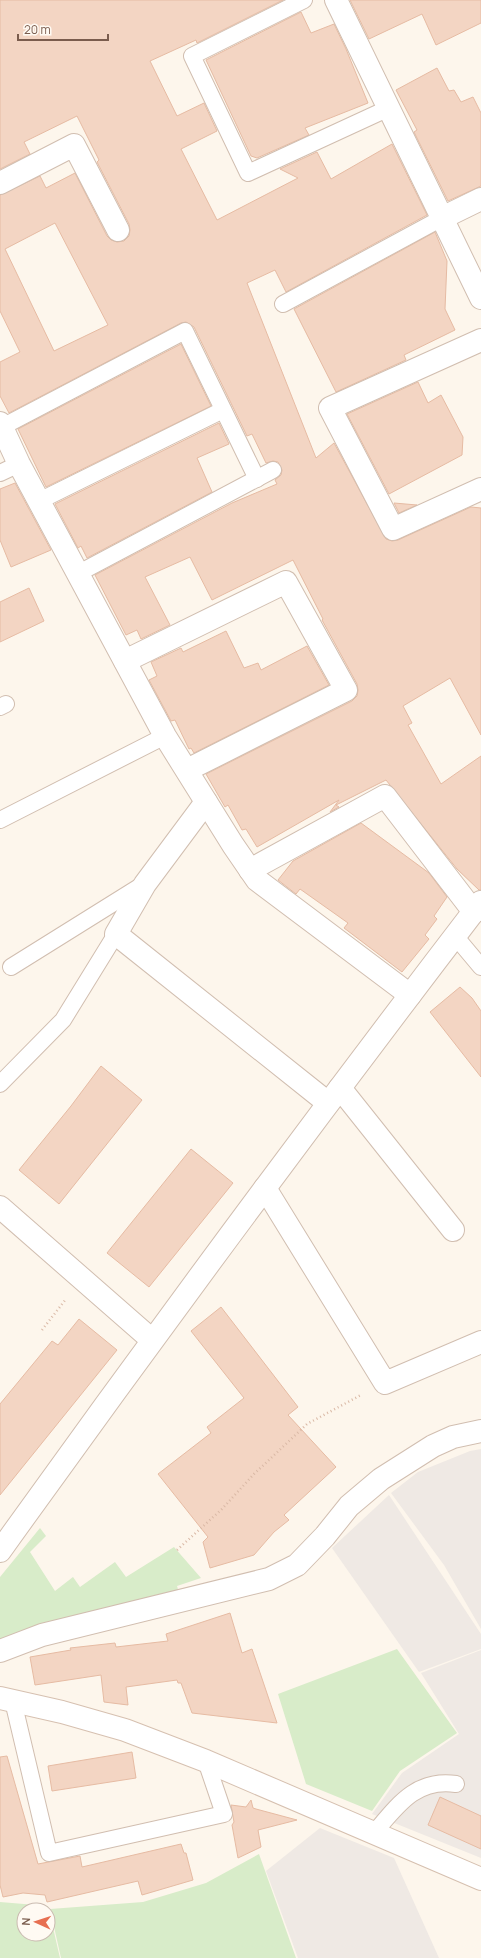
<svg xmlns="http://www.w3.org/2000/svg" width="481" height="1958" viewBox="0 0 481 1958" font-family="Manrope,sans-serif">
<style>
.industrial{fill:#efe9e4}
.green{fill:#d8ecc9;fill-rule:evenodd}
.building{fill:#f3d5c3;stroke:#e6bba3;fill-rule:evenodd}
.lines{fill:none;stroke-linecap:round;stroke-linejoin:round}
.lane-casing{stroke:#d1beb0;stroke-width:18}
.street-casing{stroke:#d1beb0;stroke-width:24}
.secondary-casing{stroke:#d6c0b0;stroke-width:24}
.path{stroke:#d9b8a5;stroke-width:2.5;stroke-dasharray:1 3;stroke-linecap:butt}
.lane{stroke:#fff;stroke-width:16}
.street{stroke:#fff;stroke-width:22}
.secondary{stroke:#fff;stroke-width:22}
</style>
<rect width="100%" height="100%" fill="#fdf6ec"/>
<!-- industrial -->
<g class="industrial">
<polygon points="481,1449 481,1629 444,1565 391,1493 418,1472 470,1451"/>
<polygon points="389,1495 481,1634 481,1649 419,1672 332,1548"/>
<polygon points="481,1650 481,1858 372,1814 402,1773 459,1734 421,1673"/>
<polygon points="320,1828 394,1858 439,1958 298,1958 266,1871"/>
</g>
<!-- green -->
<g class="green">
<polygon points="40,1528 46,1536 30,1552 55,1591 73,1577 80,1587 115,1562 126,1577 174,1547 201,1578 177,1586 180,1596 0,1643 0,1577"/>
<polygon points="397,1649 457,1733 400,1771 372,1811 306,1784 278,1694"/>
<polygon points="259,1854 296,1958 61,1958 50,1909 143,1902 206,1883"/>
<path d="M0 1902 48 1906 60 1958H0ZM24 1910H48V1934H24Z"/>
</g>
<!-- building -->
<g class="building">
<path d="M0 0H283L197 43 196 40 150 61 177 116 204 103 217 131 181 149 217 220 298 178 280 169 317 152 331 179 392 144 427 215 286 292 275 270 247 283 316 458 334 443 386 539 392 541 398 540 471 507 481 508V735L450 678 403 706 412 723 408 725 441 784 481 756V890H479L457 869 386 780 336 805 339 807 330 812 339 800 257 847 246 829 242 830 228 805 225 807 206 774 352 701 357 696 358 690 357 684 322 620 323 619 293 560 212 600 190 557 145 577 170 625 141 639 137 630 126 635 95 575 232 503 277 484 275 480 281 475 282 470 278 462 273 461 266 463 252 434 247 436 194 327 186 322 181 323 9 413 0 396V362L20 352 0 311V195L40 176 46 188 75 173 107 236 111 240 117 242 124 241 129 236 130 230 129 224 97 162 99 160 77 116 24 142 30 154 0 169ZM55 223 108 325 54 351 5 249Z"/>
<polygon points="350,0 481,0 481,23 436,45 422,14 369,39"/>
<polygon points="301,12 311,33 334,24 346,49 368,103 305,128 309,135 257,158 251,156 206,60"/>
<polygon points="437,68 449,91 454,90 461,102 473,97 481,113 481,186 448,201 414,132 417,130 396,90"/>
<polygon points="435,232 447,261 445,309 455,330 404,355 406,360 336,392 294,309"/>
<polygon points="181,344 211,406 46,487 18,429"/>
<polygon points="418,382 428,403 441,395 463,437 462,455 389,494 347,414"/>
<polygon points="219,423 229,444 197,458 212,492 87,558 81,546 78,548 55,504"/>
<polygon points="15,483 51,550 11,567 0,540 0,489"/>
<polygon points="394,503 417,505 399,513"/>
<polygon points="29,588 44,621 0,642 0,602"/>
<polygon points="226,631 244,668 258,663 261,670 307,646 329,685 194,753 191,748 189,749 175,720 171,721 149,680 157,676 151,662 181,648 183,652"/>
<polygon points="361,823 429,873 447,897 434,916 437,919 425,935 429,939 402,972 344,928 348,923 300,889 296,894 278,880 293,861"/>
<polygon points="460,987 472,998 481,1011 481,1077 430,1012"/>
<polygon points="101,1066 142,1100 59,1204 19,1170 71,1106"/>
<polygon points="191,1149 233,1183 149,1287 107,1253"/>
<polygon points="221,1307 298,1407 288,1415 336,1467 284,1515 289,1520 274,1532 254,1555 210,1568 203,1542 208,1537 158,1474 211,1433 207,1427 244,1398 191,1331"/>
<polygon points="79,1319 117,1350 0,1495 0,1404 52,1341 58,1345"/>
<polygon points="230,1613 242,1653 252,1649 277,1723 192,1713 181,1683 178,1683 177,1680 126,1687 128,1705 104,1702 101,1675 35,1685 30,1657 71,1650 70,1648 115,1643 116,1647 168,1641 166,1634"/>
<polygon points="132,1752 136,1778 52,1791 48,1766"/>
<polygon points="7,1756 38,1864 80,1856 82,1867 181,1844 184,1853 186,1853 193,1880 142,1895 138,1881 47,1902 45,1895 23,1893 3,1897 0,1885 0,1757"/>
<polygon points="440,1797 481,1816 481,1849 428,1825"/>
<polygon points="251,1800 253,1808 256,1809 297,1820 258,1830 261,1847 238,1858 232,1825 234,1822 231,1805 246,1807"/>
</g>
<g class="lines">
<!-- lane casing -->
<g class="lane-casing">
<g id="lane">
<polyline points="304,0 192,56 248,173 389,108"/>
<polyline points="283,304 442,218"/>
<polyline points="2,427 185,331 257,479"/>
<polyline points="0,473 19,464"/>
<polyline points="39,501 223,410"/>
<polyline points="77,574 273,470"/>
<polyline points="0,707 6,704"/>
<polyline points="0,820 165,736"/>
<polyline points="455,936 481,967"/>
<polyline points="11,967 144,884"/>
<polyline points="0,1084 63,1020 116,934"/>
<polyline points="13,1701 49,1853 224,1814 206,1761"/>
<path d="M374 1833C397 1806 416 1778 456 1784"/>
</g>
</g>
<!-- street casing -->
<g class="street-casing">
<g id="street">
<polyline points="336,0 481,298"/>
<polyline points="0,183 74,145 118,230"/>
<polyline points="442,218 481,199"/>
<polyline points="481,340 330,408 393,529 481,489"/>
<polyline points="0,423 19,464 165,736 233,845 257,880 410,995"/>
<polyline points="125,661 286,582 346,690 187,770"/>
<polyline points="206,802 145,884 116,934 328,1103"/>
<polyline points="250,870 385,796 474,912"/>
<polyline points="340,1088 453,1230"/>
<polyline points="265,1188 385,1383 481,1342"/>
<polyline points="0,1207 152,1340"/>
<path d="M0 1551C157 1332 317 1116 481 902"/>
<polyline points="0,1651 42,1635 269,1579 297,1565 325,1536 349,1506 381,1479 433,1446 453,1437 481,1431"/>
</g>
</g>
<!-- secondary casing -->
<g class="secondary-casing">
<polyline id="secondary" points="0,1698 62,1712 125,1730 206,1761 481,1879"/>
</g>
<!-- path -->
<g class="path">
<polyline points="42,1330 66,1299"/>
<polyline points="177,1550 222,1509 254,1474 307,1424 361,1395"/>
</g>
<!-- lane -->
<use href="#lane" class="lane"/>
<!-- street -->
<use href="#street" class="street"/>
<!-- secondary -->
<use href="#secondary" class="secondary"/>
</g>
<!-- north arrow -->
<g transform="translate(36 1922) rotate(273)"><circle r="19" fill="#fffaf3" stroke="#cabbb1"/>
<path d="M0-3L7 15L0 10L-7 15Z" fill="#e76f51"/>
<text y="-6" font-size="11" font-weight="bold" text-anchor="middle" fill="#7a5c4d">N</text>
</g>
<!-- scale -->
<path d="M18 34v6h90v-6" fill="none" stroke="#7a5c4d" stroke-width="2"/>
<text x="24" y="34" font-size="12" fill="#7a5c4d" stroke="#fffaf3" stroke-width="3" paint-order="stroke">20 m</text>
</svg>
